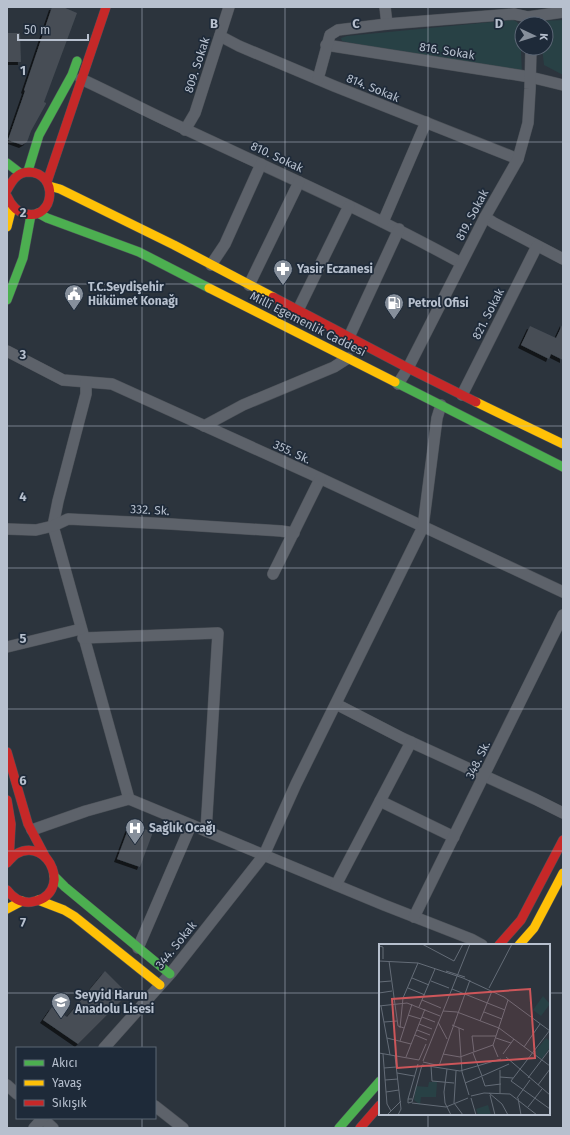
<svg xmlns="http://www.w3.org/2000/svg" width="570" height="1135" viewBox="0 0 570 1135" font-family="'Fira Sans',sans-serif">
<style>
.green{fill:#284145}
.building{fill:#464d55;filter:url(#shadow)}
.lines{fill:none;stroke-linecap:round;stroke-linejoin:round}
.street-casing{stroke:#4b5057;stroke-width:12}
.fast-casing{stroke:#4b5057;stroke-width:10}
.slow-casing{stroke:#4b5057;stroke-width:10}
.jam-casing{stroke:#4b5057;stroke-width:10}
.street{stroke:#5d626a;stroke-width:11}
.fast{stroke:#4caf50;stroke-width:9}
.slow{stroke:#ffc107;stroke-width:9}
.jam{stroke:#c62828;stroke-width:9}
.grid{fill:none;stroke:#b7c0ce;stroke-width:1;stroke-opacity:0.55}
.labels{text-anchor:middle;stroke-width:3.5;stroke-linejoin:round;paint-order:stroke}
.street-label{font-size:12px;fill:#b7c0ce;stroke:#1e2a39}
.poi-label{font-size:12px;font-weight:bold;fill:#b7c0ce;stroke:#1e2a39;text-anchor:start}
.inset-road{fill:none;stroke:#646c77;stroke-width:1}
.view{fill:#cd565a;fill-opacity:0.15;stroke:#cd565a;stroke-width:2}
.inset-edge{fill:none;stroke:#b7c0ce;stroke-width:2}
.grid-label{font-size:13px;text-anchor:middle;font-weight:bold;fill:#b7c0ce;stroke:#1e2a39;stroke-width:3.5;stroke-linejoin:round;paint-order:stroke}
</style>
<defs>
<filter id="shadow"><feDropShadow dx="-3" dy="3" stdDeviation="0" flood-color="#0009"/></filter>
</defs>
<rect width="100%" height="100%" fill="#2c343d"/>
<!-- green -->
<g class="green">
<polygon points="513,20 517,22 520,27 522,74 346,42 342,41 341,38 347,36"/>
<polygon points="563,20 563,75 544,65 542,48 546,48 546,24 539,24 538,21"/>
</g>
<!-- building -->
<g class="building">
<polygon points="52,7 63,7 77,13 44,102 46,103 46,104 31,131 27,142 22,145 8,140 25,91 24,90"/>
<polygon points="7,33 20,33 21,62 7,62"/>
<polygon points="563,323 563,360 551,354 549,359 521,345 530,326 556,338"/>
<polygon points="130,824 153,832 140,867 117,859"/>
<polygon points="105,971 128,994 78,1044 43,1020 52,1007 67,1017"/>
</g>
<g class="lines">
<!-- street casing -->
<g class="street-casing">
<g id="street">
<polyline points="385,7 387,24"/>
<polyline points="220,36 239,46 334,86 518,159"/>
<polyline points="326,45 530,77 563,85"/>
<path d="M81 79C116 95 151 114 187 130 279 173 372 214 461 263"/>
<polyline points="318,79 330,35 338,30 387,24 514,14 528,17 563,12"/>
<polyline points="185,130 195,113 229,7"/>
<polyline points="485,217 494,223 563,259"/>
<polyline points="383,222 426,122"/>
<polyline points="211,265 225,244 261,164"/>
<polyline points="249,285 299,182"/>
<polyline points="298,310 349,206"/>
<polyline points="349,337 399,229"/>
<polyline points="7,351 63,380 112,384 311,474 563,592"/>
<polyline points="86,382 86,394 58,501 53,526 129,799"/>
<polyline points="398,384 408,368 485,217 518,159 528,123 530,89 531,48"/>
<polyline points="462,395 537,246"/>
<polyline points="204,426 243,405 334,367 348,358"/>
<polyline points="7,529 36,530 53,526 68,519 171,524 281,531 294,533"/>
<polyline points="273,574 320,479"/>
<polyline points="83,638 218,633 206,831"/>
<polyline points="7,647 81,629"/>
<polyline points="336,704 402,738 535,799 563,813"/>
<polyline points="380,801 454,837"/>
<polyline points="32,830 86,811 129,799 384,905 471,939 482,945"/>
<polyline points="336,885 411,742"/>
<polyline points="414,917 563,615"/>
<polyline points="138,948 191,825"/>
<polyline points="104,1048 171,973 264,855 296,784 423,527 437,418 441,405"/>
<polyline points="7,1085 17,1094"/>
<polyline points="155,1106 183,1128"/>
<polyline points="42,1118 53,1128"/>
<polyline points="34,1128 43,1118"/>
</g>
</g>
<!-- fast casing -->
<g class="fast-casing">
<g id="fast">
<polyline points="7,163 20,173"/>
<polyline points="28,171 39,135 72,75 77,61"/>
<polyline points="38,213 47,218 139,252 209,288"/>
<polyline points="7,300 23,258 31,215"/>
<polyline points="395,382 563,467"/>
<polyline points="54,876 65,887 170,974"/>
<polyline points="339,1128 380,1081"/>
</g>
</g>
<!-- slow casing -->
<g class="slow-casing">
<g id="slow">
<polyline points="49,186 60,189 174,245 273,297"/>
<polyline points="7,227 12,207"/>
<polyline points="209,288 395,382"/>
<polyline points="476,402 563,444"/>
<polyline points="38,900 64,910 74,916 160,985"/>
<polyline points="7,909 22,901"/>
<polyline points="519,945 534,928 563,873"/>
</g>
</g>
<!-- jam casing -->
<g class="jam-casing">
<g id="jam">
<polyline points="47,182 106,7"/>
<path d="M7 190C12 181 17 172 29 172 59 173 55 220 26 214 16 212 11 205 7 196"/>
<polyline points="273,297 408,368 476,402"/>
<polyline points="7,752 28,824 46,858"/>
<polyline points="7,800 11,824 9,860"/>
<path d="M7 863C10 860 13 856 16 854 50 835 74 896 31 902 21 903 13 898 7 890"/>
<polyline points="499,945 521,920 563,840"/>
<polyline points="360,1128 380,1105"/>
</g>
</g>
<!-- street -->
<use href="#street" class="street"/>
<!-- fast -->
<use href="#fast" class="fast"/>
<!-- slow -->
<use href="#slow" class="slow"/>
<!-- jam -->
<use href="#jam" class="jam"/>
</g>
<!-- grid -->
<path class="grid" d="M142 7V1048M285 7V1128M428 7V945M7 142H563M7 284H563M7 426H563M7 568H563M7 709H563M7 851H563M7 993H380M549 993H563M428 1114V1128M142 1118V1128"/>
<!-- icons -->
<defs>
<g id="pharmacy-pin" transform="scale(1)"><path d="M0 17L-7.5 6A9.5 9.5 0 1 1 7.5 6Z" fill="#868f9b" stroke="#1e2a39"/><path d="M-2-6h4v4h4v4h-4v4h-4v-4h-4v-4h4Z" fill="#fff"/></g>
<g id="civic-pin" transform="scale(1)"><path d="M0 17L-7.5 6A9.5 9.5 0 1 1 7.5 6Z" fill="#868f9b" stroke="#1e2a39"/><path d="M-.6-6.5H3V-4.5H.6V-3L4-1V1h2V6H-6V1h2V-1L-.6-3ZM-1.2 2.5V6h2.4V2.5Z" fill="#fff"/></g>
<g id="fuel-pin" transform="scale(1)"><path d="M0 17L-7.5 6A9.5 9.5 0 1 1 7.5 6Z" fill="#868f9b" stroke="#1e2a39"/><path d="M-5.5-6h7V0h2V4h1.3V-2.5L3-4.5l.8-.8L6-3V5H2.5V1h-1V6h-7ZM-4.2-4.7v3.2H.2V-4.7Z" fill="#fff"/></g>
<g id="hospital-pin" transform="scale(1)"><path d="M0 17L-7.5 6A9.5 9.5 0 1 1 7.5 6Z" fill="#868f9b" stroke="#1e2a39"/><path d="M-5-5h3v3.5h4V-5h3V5h-3V1.5h-4V5h-3Z" fill="#fff"/></g>
<g id="school-pin" transform="scale(1)"><path d="M0 17L-7.5 6A9.5 9.5 0 1 1 7.5 6Z" fill="#868f9b" stroke="#1e2a39"/><path d="M0-5L7-2L0 1L-7-2ZM-4 1L0 2.5L4 1V4Q0 6-4 4Z" fill="#fff"/></g>
</defs>
<g fill-rule="evenodd">
<use href="#pharmacy-pin" x="283" y="269"/>
<use href="#civic-pin" x="74" y="294"/>
<use href="#fuel-pin" x="394" y="303"/>
<use href="#hospital-pin" x="135" y="828"/>
<use href="#school-pin" x="61" y="1002"/>
</g>
<g class="labels">
<!-- street labels -->
<g class="street-label">
<text transform="translate(447 51) rotate(9)" y="4">816. Sokak</text>
<text transform="translate(197 65) rotate(-72)" y="4">809. Sokak</text>
<text transform="translate(373 88) rotate(22)" y="4">814. Sokak</text>
<text transform="translate(277 157) rotate(25)" y="4">810. Sokak</text>
<text transform="translate(472 215) rotate(-62)" y="4">819. Sokak</text>
<text transform="translate(488 314) rotate(-63)" y="4">821. Sokak</text>
<text transform="translate(308 324) rotate(27)" y="4">Millî Egemenlik Caddesi</text>
<text transform="translate(292 452) rotate(25)" y="4">355. Sk.</text>
<text transform="translate(150 510) rotate(3)" y="4">332. Sk.</text>
<text transform="translate(478 760) rotate(-64)" y="4">348. Sk.</text>
<text transform="translate(176 945) rotate(-51)" y="4">344. Sokak</text>
</g>
<!-- poi labels -->
<g class="poi-label">
<text x="297" y="273">Yasir Eczanesi</text>
<text x="88" y="291">T.C.Seydişehir<tspan x="88" dy="14">Hükümet Konağı</tspan></text>
<text x="408" y="307">Petrol Ofisi</text>
<text x="149" y="832">Sağlık Ocağı</text>
<text x="75" y="999">Seyyid Harun<tspan x="75" dy="14">Anadolu Lisesi</tspan></text>
</g>
</g>
<!-- overview -->
<g transform="translate(379 944)">
<rect width="171" height="171" fill="#2c343d"/>
<path d="M164 52 171 60 162 72 154 66ZM167 94 171 97V103L163 115 155 109ZM50 138H58L57 153H42L41 161 35 156 37 142 49 143ZM109 161 112 171H99L97 165Z" fill="#284145"/>
<path class="inset-road" d="M43 0 75 17 84 0M0 2 4 3V15M0 17 39 19 84 34 125 53 171 87M10 17 19 82 25 84M67 27 86 33M33 34 50 41M52 37 70 44M0 38 12 37M29 44 46 51M110 44 133 0M73 45 126 66M0 49 13 47M43 56 62 64M0 62 28 59 61 72M2 62 11 111M40 63 56 25M64 67 78 68 120 84 171 122M105 68 123 75M29 71 42 75M43 73 56 78M101 77 113 47M5 78 18 77M59 78 68 95M40 80 53 85M73 81 85 86M21 84 24 54 39 19M80 84 83 128 90 151M38 86 51 91M171 86 132 137 171 165M36 91 48 96M8 94 32 100M117 94 132 99M21 97 33 60M145 103 161 80M95 108 93 92H117M0 109 40 116M94 109 103 132 130 120M4 110 8 160 12 167M64 110 81 113 114 101M124 110 135 95M16 112 22 165 19 171M27 113 46 65M119 113 114 101 129 56M127 113 171 151M40 116 47 100M44 117 91 0M44 118 57 121M43 121 81 127 122 115M52 122 53 137 75 139M60 122 91 36M5 124 17 123M68 125 65 148 66 159 72 171M121 126V149M77 127 75 159 84 171M18 129 35 132M103 133 106 142 122 140M121 133 134 134M149 134 171 105M6 136 19 135M86 139 103 132M159 141 171 125M7 148 20 146M110 149 123 160 129 171M111 151 116 171M92 152 105 149 131 150 158 171M92 154 97 171M138 154 151 136M139 154 142 171M29 155 39 120M33 155H29V159L33 158 43 121M33 159 67 163 89 154M149 163 163 145M8 171 22 157"/>
<path class="view" d="M151 45 156 114 18 124 13 55Z"/>
<rect width="171" height="171" class="inset-edge"/>
</g>
<g class="grid-label">
<text x="214" y="28">B</text>
<text x="356" y="28">C</text>
<text x="499" y="28">D</text>
<text x="23" y="75">1</text>
<text x="23" y="217">2</text>
<text x="23" y="359">3</text>
<text x="23" y="501">4</text>
<text x="23" y="643">5</text>
<text x="23" y="785">6</text>
<text x="23" y="927">7</text>
</g>
<!-- border -->
<rect width="570" height="1135" fill="none" stroke="#b7c0ce" stroke-width="16"/>
<!-- legend -->
<rect x="16" y="1047" width="140" height="72" fill="#1e2a39" stroke="#5b6675"/>
<rect x="24" y="1060" width="20" height="6" fill="#4caf50" stroke="#5b6675"/>
<text x="52" y="1067" font-size="12" fill="#b7c0ce">Akıcı</text>
<rect x="24" y="1080" width="20" height="6" fill="#ffc107" stroke="#5b6675"/>
<text x="52" y="1087" font-size="12" fill="#b7c0ce">Yavaş</text>
<rect x="24" y="1100" width="20" height="6" fill="#c62828" stroke="#5b6675"/>
<text x="52" y="1107" font-size="12" fill="#b7c0ce">Sıkışık</text>
<!-- north arrow -->
<g transform="translate(534 36) rotate(94)"><circle r="19" fill="#1e2a39" stroke="#5b6675"/>
<path d="M0-3L7 15L0 10L-7 15Z" fill="#868f9b"/>
<text y="-6" font-size="11" font-weight="bold" text-anchor="middle" fill="#b7c0ce">K</text>
</g>
<!-- scale -->
<path d="M18 34v6h70v-6" fill="none" stroke="#b7c0ce" stroke-width="2"/>
<text x="24" y="34" font-size="12" fill="#b7c0ce" stroke="#1e2a39" stroke-width="3" paint-order="stroke">50 m</text>
</svg>
